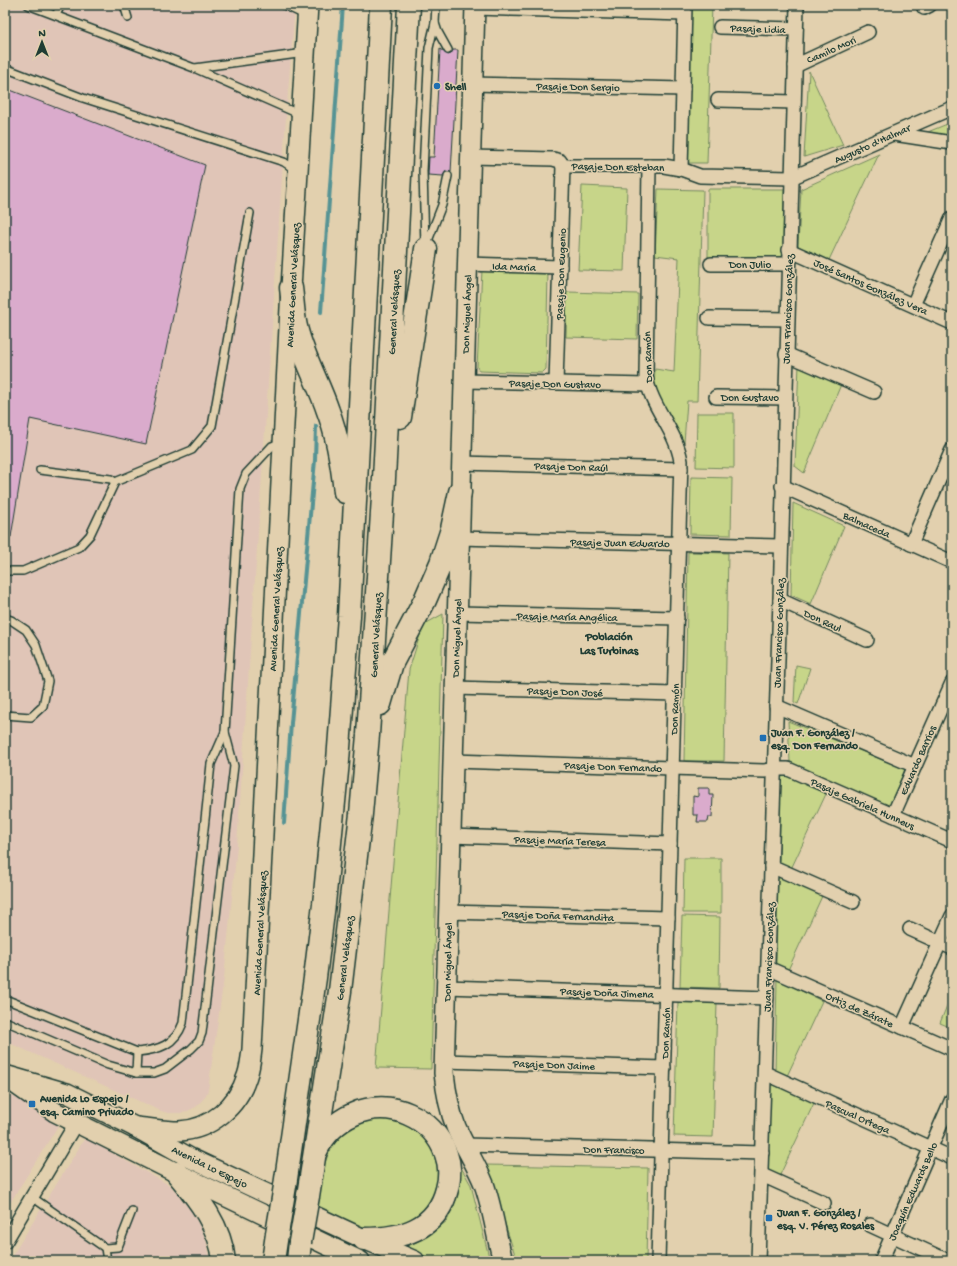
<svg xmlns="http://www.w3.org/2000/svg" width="957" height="1266" viewBox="0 0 957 1266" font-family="'Gochi Hand',sans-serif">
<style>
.built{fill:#e0c5b7}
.green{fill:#c7d589;stroke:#73895e}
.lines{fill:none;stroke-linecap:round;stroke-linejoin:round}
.stream{stroke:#569394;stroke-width:4}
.building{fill:#daabcc;stroke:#1f3d34}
.lane-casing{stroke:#1f3d34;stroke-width:10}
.street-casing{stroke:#1f3d34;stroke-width:16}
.secondary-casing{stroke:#1f3d34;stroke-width:22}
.highway-casing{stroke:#1f3d34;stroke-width:25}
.lane{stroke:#e2d0ae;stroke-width:7}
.street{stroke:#e2d0ae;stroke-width:13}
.secondary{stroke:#e2d0ae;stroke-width:19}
.highway{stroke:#e2d0ae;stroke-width:22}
.highway-bridge-casing{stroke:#1f3d34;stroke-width:25;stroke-linecap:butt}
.highway-bridge{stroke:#e2d0ae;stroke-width:22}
.poi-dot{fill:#1f6fb2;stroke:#e2d0ae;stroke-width:1.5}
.labels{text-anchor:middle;stroke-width:3;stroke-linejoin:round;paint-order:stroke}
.street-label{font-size:11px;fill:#1f3d34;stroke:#e2d0ae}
.poi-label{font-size:11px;font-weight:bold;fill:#1f3d34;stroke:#e2d0ae;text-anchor:start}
.neighbourhood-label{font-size:12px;font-weight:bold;fill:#1f3d34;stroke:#e2d0ae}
</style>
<rect width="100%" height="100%" fill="#e2d0ae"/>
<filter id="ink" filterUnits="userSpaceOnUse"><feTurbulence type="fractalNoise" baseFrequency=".025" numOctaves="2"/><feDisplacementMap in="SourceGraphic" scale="8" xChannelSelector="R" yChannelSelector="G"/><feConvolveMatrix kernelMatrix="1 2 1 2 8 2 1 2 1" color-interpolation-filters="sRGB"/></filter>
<g filter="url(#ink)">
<!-- built -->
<g class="built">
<polygon points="5,5 295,5 286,117 237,846 224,978 208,1090 205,1097 196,1107 183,1113 168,1113 161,1111 5,1041"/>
<polygon points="5,1093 63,1118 5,1211"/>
<polygon points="85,1138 171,1186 191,1211 199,1225 206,1240 211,1261 9,1261"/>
</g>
<!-- green -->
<g class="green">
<polygon points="691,5 712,5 707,163 687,163"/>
<polygon points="809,71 843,145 804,157"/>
<polygon points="952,122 952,140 923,134"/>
<polygon points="879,154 829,260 798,246 801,189"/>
<polygon points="582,186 627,188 624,271 578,270"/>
<polygon points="658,189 703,190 697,401 687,401 684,443 654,390 655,369 674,372 679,258 655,255"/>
<polygon points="708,189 784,189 783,258 708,258"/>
<polygon points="482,270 548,272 546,369 542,373 479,371 477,367"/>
<polygon points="567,292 638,294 637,339 566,337"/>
<polygon points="799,364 842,382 804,473 795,466"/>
<polygon points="697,413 734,413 734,468 696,467"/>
<polygon points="691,477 732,478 731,535 690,534"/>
<polygon points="793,503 844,526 811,604 791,595"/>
<polygon points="688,552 728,553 724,761 684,761"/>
<polygon points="443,614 431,1069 376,1068 409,670 423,625"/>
<polygon points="796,665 810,668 798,704 794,702"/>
<polygon points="788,721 905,769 889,807 790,762"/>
<polygon points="781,772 826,794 791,869 779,864"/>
<polygon points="684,858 721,858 721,913 683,913"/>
<polygon points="778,873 823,894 788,970 776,964"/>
<polygon points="682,916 720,917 719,988 680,987"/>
<polygon points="777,979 822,1001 787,1076 775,1071"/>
<polygon points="952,993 952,1028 940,1023"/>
<polygon points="678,1002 717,1003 713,1137 674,1136"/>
<polygon points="770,1080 815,1101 779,1177 768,1171"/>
<polygon points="372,1115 397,1116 427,1138 435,1153 439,1173 434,1193 422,1213 401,1225 375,1229 347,1226 316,1212 320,1175 332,1145 349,1125"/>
<polygon points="458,1162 471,1185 490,1261 422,1261 394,1249 406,1247 426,1237 447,1221 458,1195"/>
<polygon points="486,1165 648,1168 646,1261 517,1261"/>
</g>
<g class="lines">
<!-- stream -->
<g class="stream">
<polyline points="321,312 343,5"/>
<polyline points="284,823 291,723 315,460 316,426"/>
</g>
</g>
<!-- building -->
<g class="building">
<polygon points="440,49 448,55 451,54 453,50 458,50 451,172 446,171 443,176 428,175 429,157 434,157"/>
<polygon points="5,88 205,165 146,444 30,419 11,537 5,536"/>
<polygon points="698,788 709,788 709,795 713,795 712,817 709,817 708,822 697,822 698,815 693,815 693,796 698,797"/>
</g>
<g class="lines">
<!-- lane casing -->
<g class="lane-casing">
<g id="lane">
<polyline points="28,5 194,68 301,115"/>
<polyline points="124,5 128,18"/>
<polyline points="284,5 307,16"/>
<polyline points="436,5 435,23 438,32 448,50"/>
<polyline points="56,15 61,5"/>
<polyline points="5,68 83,98 284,162 297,171"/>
<polyline points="195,68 305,53"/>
<polyline points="428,241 442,205 448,176"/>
<polyline points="425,247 423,171 429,48 435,23"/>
<polyline points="40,470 111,479 115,482"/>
<polyline points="5,571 23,571 79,547 90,535 115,482 192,450 212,426 250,213"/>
<polyline points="5,618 11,620 26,630 36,645 48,681 43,706 31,717 5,715"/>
<path d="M5 999 137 1052C159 1050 175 1045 183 1023L211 764 225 732"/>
<polyline points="5,1021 108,1065 136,1073 154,1073 165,1069 191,1049 199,1041 202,1033 234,766 225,732 240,489 246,474 272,446 282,442"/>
<polyline points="136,1073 137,1052"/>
<polyline points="32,1197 105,1248 107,1261"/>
<polyline points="105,1248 118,1247 132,1211"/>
</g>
</g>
<!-- street casing -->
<g class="street-casing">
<g id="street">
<polyline points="475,8 684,14"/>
<polyline points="924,8 930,5"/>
<polyline points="720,27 796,29"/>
<polyline points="795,66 868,32"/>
<polyline points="472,84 683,89"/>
<polyline points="718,100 794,102"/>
<polyline points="894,134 952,143"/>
<polyline points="470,157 553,159 560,161 563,166"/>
<polyline points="563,166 664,166 681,169 700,176 791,178 952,108"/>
<path d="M649 166 646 377C651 407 676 430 681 461L658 1261"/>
<polyline points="681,169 685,6"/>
<polyline points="789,250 952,323"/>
<polyline points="467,264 560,267"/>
<polyline points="711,264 789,264"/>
<polyline points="913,305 952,218"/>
<polyline points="709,318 787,319"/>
<polyline points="786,354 874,392"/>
<polyline points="464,381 647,385"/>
<polyline points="556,383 563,166"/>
<polyline points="716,397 785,398"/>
<polyline points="461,463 681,469"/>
<polyline points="782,486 952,562"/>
<polyline points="459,538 780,546"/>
<polyline points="911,544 952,450"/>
<polyline points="780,600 867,640"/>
<polyline points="457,613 677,618"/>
<polyline points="455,688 675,694"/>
<polyline points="776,706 915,766"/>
<polyline points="453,761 764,771 780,769 788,769 952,841"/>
<polyline points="893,815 952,683"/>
<polyline points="450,836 670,844"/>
<polyline points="771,866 853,902"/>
<polyline points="448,912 668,918"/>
<polyline points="910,929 952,948"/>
<polyline points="768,968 952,1049"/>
<polyline points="446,987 767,998"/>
<polyline points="902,1027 952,916"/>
<polyline points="444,1061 664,1068"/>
<polyline points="765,1073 952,1158"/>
<polyline points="465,1145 762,1153"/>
<polyline points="762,1175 824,1203"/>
<polyline points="870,1225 948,1261"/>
<polyline points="5,1242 76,1123"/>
<polyline points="758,1261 780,600 797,5"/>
<polyline points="881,1261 952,1099"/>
</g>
</g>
<!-- secondary casing -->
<g class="secondary-casing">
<g id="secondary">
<path d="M475 5 444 1073C446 1092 449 1109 456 1127 464 1146 476 1164 484 1184 493 1209 496 1236 503 1261"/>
<polyline points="5,1075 67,1093 135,1127 190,1158 364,1239 415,1261"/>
<polyline points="14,1083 55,1112 177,1173 360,1261"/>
<path d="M135 1127C150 1128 164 1131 179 1131 210 1130 238 1106 247 1076 250 1068 251 1058 252 1049L291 288 308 5"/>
</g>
</g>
<!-- highway casing -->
<g class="highway-casing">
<g id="highway">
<path d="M291 288C293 302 293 317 297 331 304 358 319 384 328 411 338 437 342 464 345 492"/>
<polyline points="400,417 426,249"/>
<polyline points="380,704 392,663 425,600 441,563 452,529 460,492"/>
<path d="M316 1151C324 1134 338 1121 354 1114 390 1098 433 1117 446 1154 450 1165 450 1178 447 1189 437 1230 401 1239 364 1239"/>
<path d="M177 1173C198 1198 221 1227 224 1261"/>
<polyline points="285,1186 315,978 324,904 338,761 349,616 381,5"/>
<polyline points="308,1196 340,991 361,814 368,735 383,497 409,5"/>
<polyline points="273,1261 277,1234"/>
<polyline points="298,1261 300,1242"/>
</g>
</g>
<!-- lane -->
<use href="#lane" class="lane"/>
<!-- street -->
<use href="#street" class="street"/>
<!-- secondary -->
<use href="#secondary" class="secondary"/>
<!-- highway -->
<use href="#highway" class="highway"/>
<!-- highway-bridge casing -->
<g class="highway-bridge-casing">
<g id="highway-bridge">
<polyline points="277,1234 285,1186"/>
<polyline points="300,1242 308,1196"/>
</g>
</g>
<!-- highway-bridge -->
<use href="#highway-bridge" class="highway-bridge"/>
</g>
</g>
<!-- markers -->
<g class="poi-dot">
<circle cx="437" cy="86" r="4"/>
<rect x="759" y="734" width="8" height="8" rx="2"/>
<rect x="28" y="1100" width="8" height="8" rx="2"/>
<rect x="765" y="1214" width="8" height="8" rx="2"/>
</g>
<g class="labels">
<!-- street labels -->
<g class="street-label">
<text transform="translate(758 28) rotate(2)" y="4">Pasaje Lidia</text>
<text transform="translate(831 49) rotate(-24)" y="4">Camilo Mori</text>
<text transform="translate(578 86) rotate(1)" y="4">Pasaje Don Sergio</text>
<text transform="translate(872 143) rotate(-24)" y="4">Augusto d'Halmar</text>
<text transform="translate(618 166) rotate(1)" y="4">Pasaje Don Esteban</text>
<text x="750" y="268">Don Julio</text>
<text transform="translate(514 266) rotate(2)" y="4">Ida Maria</text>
<text transform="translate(560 274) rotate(-88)" y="4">Pasaje Don Eugenio</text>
<text transform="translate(292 285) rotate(-87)" y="4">Avenida General Velásquez</text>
<text transform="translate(871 286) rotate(24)" y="4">José Santos González Vera</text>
<text transform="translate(787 309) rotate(-88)" y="4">Juan Francisco González</text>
<text transform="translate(393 312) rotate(-87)" y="4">General Velásquez</text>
<text transform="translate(466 314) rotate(-88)" y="4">Don Miguel Ángel</text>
<text transform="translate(647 357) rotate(-92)" y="4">Don Ramón</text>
<text transform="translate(555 383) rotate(1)" y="4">Pasaje Don Gustavo</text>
<text x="750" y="401">Don Gustavo</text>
<text transform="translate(571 466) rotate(2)" y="4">Pasaje Don Raúl</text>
<text transform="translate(867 524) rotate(24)" y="4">Balmaceda</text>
<text transform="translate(620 542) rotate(1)" y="4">Pasaje Juan Eduardo</text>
<text transform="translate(275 609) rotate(-87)" y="4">Avenida General Velásquez</text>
<text transform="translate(567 616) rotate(1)" y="4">Pasaje María Angélica</text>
<text transform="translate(823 620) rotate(25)" y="4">Don Raul</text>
<text transform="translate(778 633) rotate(-88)" y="4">Juan Francisco González</text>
<text transform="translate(375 635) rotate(-87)" y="4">General Velásquez</text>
<text transform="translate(456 638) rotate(-88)" y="4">Don Miguel Ángel</text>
<text transform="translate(565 691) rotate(2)" y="4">Pasaje Don José</text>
<text transform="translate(674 709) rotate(-88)" y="4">Don Ramón</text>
<text transform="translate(917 760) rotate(-66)" y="4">Eduardo Barrios</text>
<text transform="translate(613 766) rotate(2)" y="4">Pasaje Don Fernando</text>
<text transform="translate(863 803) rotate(24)" y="4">Pasaje Gabriela Hunneus</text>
<text transform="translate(560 840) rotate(2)" y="4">Pasaje María Teresa</text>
<text transform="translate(558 915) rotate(2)" y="4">Pasaje Doña Fernandita</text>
<text transform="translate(259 933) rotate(-87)" y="4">Avenida General Velásquez</text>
<text transform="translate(768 957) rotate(-88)" y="4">Juan Francisco González</text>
<text transform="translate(344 958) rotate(-83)" y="4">General Velásquez</text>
<text transform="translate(447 962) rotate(-89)" y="4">Don Miguel Ángel</text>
<text transform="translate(607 992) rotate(2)" y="4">Pasaje Doña Jimena</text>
<text transform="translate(860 1009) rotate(24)" y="4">Ortiz de Zárate</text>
<text transform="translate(665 1033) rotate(-88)" y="4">Don Ramón</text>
<text transform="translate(554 1064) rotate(2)" y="4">Pasaje Don Jaime</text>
<text transform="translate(858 1116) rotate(24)" y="4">Pascual Ortega</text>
<text transform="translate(614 1149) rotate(1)" y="4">Don Francisco</text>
<text transform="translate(210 1166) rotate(26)" y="4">Avenida Lo Espejo</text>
<text transform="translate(912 1191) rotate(-66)" y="4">Joaquín Edwards Bello</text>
</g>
<!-- poi labels -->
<g class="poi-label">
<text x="445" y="90">Shell</text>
<text x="771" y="736">Juan F. González /<tspan x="771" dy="13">esq. Don Fernando</tspan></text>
<text x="40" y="1102">Avenida Lo Espejo /<tspan x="40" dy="13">esq. Camino Privado</tspan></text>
<text x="777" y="1216">Juan F. González /<tspan x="777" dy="13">esq. V. Pérez Rosales</tspan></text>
</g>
<!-- neighbourhood labels -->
<g class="neighbourhood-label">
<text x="609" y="640">Población<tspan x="609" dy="14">Las Turbinas</tspan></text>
</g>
</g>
<!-- margin -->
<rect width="957" height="1266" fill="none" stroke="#e2d0ae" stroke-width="20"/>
<rect x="10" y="10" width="937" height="1246" fill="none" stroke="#1f3d34" stroke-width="1.5" filter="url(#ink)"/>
<!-- north arrow -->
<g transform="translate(42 42)" stroke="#e2d0ae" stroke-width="3" paint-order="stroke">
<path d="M0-3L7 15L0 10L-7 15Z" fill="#1f3d34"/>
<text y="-6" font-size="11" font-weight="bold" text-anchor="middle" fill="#1f3d34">N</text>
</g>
</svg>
